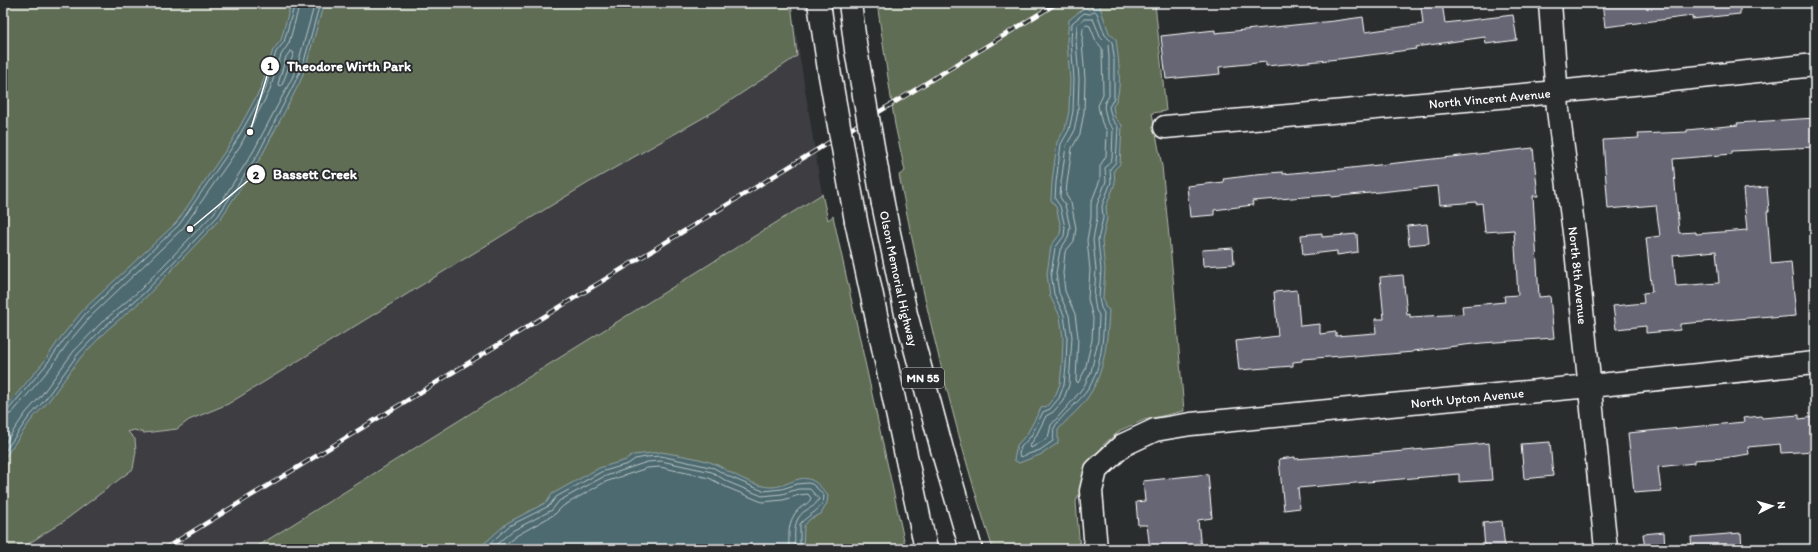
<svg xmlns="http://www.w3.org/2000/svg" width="1818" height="552" viewBox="0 0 1818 552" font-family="Itim,sans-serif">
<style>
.built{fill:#3c3e43}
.green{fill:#606d55;stroke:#b0b6aa}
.water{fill:#4d6b70;stroke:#94a6a9}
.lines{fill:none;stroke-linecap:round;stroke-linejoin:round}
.shore{stroke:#b8c4c6;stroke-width:1}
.building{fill:#666675;stroke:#fff;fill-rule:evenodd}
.minor-casing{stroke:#fff;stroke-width:25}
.primary-casing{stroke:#fff;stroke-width:25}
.minor{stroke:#2a2d2e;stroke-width:22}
.primary{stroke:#2a2d2e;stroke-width:22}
.rail-casing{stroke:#fff;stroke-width:4.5}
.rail{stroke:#2a2d2e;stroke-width:3;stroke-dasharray:9;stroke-linecap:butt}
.primary-bridge-casing{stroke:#fff;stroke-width:25;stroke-linecap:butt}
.primary-bridge{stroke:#2a2d2e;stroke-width:22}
.labels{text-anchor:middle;stroke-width:4;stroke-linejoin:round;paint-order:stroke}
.shield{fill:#2a2d2e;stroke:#bfc0c0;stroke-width:1}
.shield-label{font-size:12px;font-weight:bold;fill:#fff}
.street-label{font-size:13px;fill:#fff;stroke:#2a2d2e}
.leader{fill:none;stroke:#fff;stroke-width:1.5}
.callout-dot{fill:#fff;stroke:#2a2d2e;stroke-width:1.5}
.mark-label{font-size:12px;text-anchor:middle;font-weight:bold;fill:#111}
.callout-label{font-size:14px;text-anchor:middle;font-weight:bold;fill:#fff;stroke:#2a2d2e;stroke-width:4;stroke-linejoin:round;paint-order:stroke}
</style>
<rect width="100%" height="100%" fill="#2a2d2e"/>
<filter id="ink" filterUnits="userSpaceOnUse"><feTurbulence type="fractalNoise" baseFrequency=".025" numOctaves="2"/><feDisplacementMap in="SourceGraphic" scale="8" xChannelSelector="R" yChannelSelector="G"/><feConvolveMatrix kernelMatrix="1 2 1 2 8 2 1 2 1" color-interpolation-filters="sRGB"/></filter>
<g filter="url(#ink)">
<!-- built -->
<polygon class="built" points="729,3 791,3 822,194 253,549 3,549 3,496"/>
<!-- green -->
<g class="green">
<polygon points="3,3 791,3 797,56 715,111 588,183 228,404 189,420 177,429 144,433 134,430 128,432 135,439 136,451 133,469 64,521 20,549 3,549"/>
<path d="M877 3H1155L1166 111 1152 113 1162 166 1173 277 1184 411 1144 420 1121 430 1104 444 1086 474 1076 502 1080 549H993C953 427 924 301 899 175L905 171 895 125Z"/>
<polygon points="822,194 828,220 833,216 906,549 253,549"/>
</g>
<!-- water -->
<g class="water">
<polygon points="291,3 324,3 306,66 300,82 261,157 221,218 146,297 107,330 81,357 47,403 32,419 3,460 3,410 43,363 61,337 83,310 176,223 232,141 261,88 273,50 281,40"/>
<path d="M1093 3 1099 4 1109 33 1116 39C1118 57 1124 92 1113 106L1115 118 1122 125 1120 164 1114 170 1115 183 1106 207 1107 218 1102 241 1105 270 1103 298 1105 307 1109 310C1107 344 1105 379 1081 406 1074 414 1065 421 1058 430V443L1042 454 1019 463 1014 460 1017 445 1027 434 1041 408 1047 406 1055 396 1060 384 1062 365 1063 337 1060 316 1050 296 1047 274 1051 246 1060 234 1061 227 1056 207 1051 200 1052 182 1057 142 1065 129 1069 111 1070 79 1067 41 1069 20 1085 7 1089 10 1092 8Z"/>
<path d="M661 452C677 455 701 458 715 464 721 466 726 471 731 473 741 478 753 484 763 486 792 493 802 459 828 496L827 503 821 514 810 519 804 526 803 549H478L507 523 547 502 552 494 599 468 626 460 633 455Z"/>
</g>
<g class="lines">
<!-- shore -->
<g class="shore">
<path d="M1095 11 1097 13 1105 35 1112 42 1114 56V98L1109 107 1112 119 1118 127 1116 162 1110 169 1111 182 1102 206 1103 218 1098 240 1101 270 1099 298 1101 308 1104 313C1103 339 1102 365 1089 388 1080 402 1060 416 1054 428 1053 432 1054 437 1053 441L1040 450 1020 457 1019 454 1021 447 1031 436 1043 412 1050 409 1059 398 1064 385 1066 366 1067 337 1064 315 1054 294 1051 273 1055 248 1064 236 1065 227 1060 206 1055 199 1056 182 1061 144 1069 130 1073 111 1074 79 1071 41 1072 23 1084 13 1090 14Z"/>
<polygon points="1084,19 1093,19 1101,38 1108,45 1109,56 1109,96 1105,102 1104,107 1107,121 1113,129 1112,159 1105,168 1106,181 1097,205 1097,218 1093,240 1096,270 1094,298 1096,310 1099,315 1098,340 1091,372 1084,386 1074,399 1051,425 1048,438 1031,448 1030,445 1035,438 1046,416 1053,412 1063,401 1069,385 1072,337 1069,315 1059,293 1056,273 1060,250 1068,238 1070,227 1065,205 1060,197 1061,183 1066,146 1074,132 1078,111 1079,79 1076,41 1077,25"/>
<polygon points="1087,25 1090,26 1096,41 1102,48 1103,94 1098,106 1102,123 1107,131 1106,156 1100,166 1100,180 1091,203 1091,218 1087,240 1090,270 1088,299 1093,318 1092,340 1085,370 1078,383 1076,381 1078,337 1075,314 1065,291 1063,273 1065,252 1074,241 1076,228 1071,203 1066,195 1067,183 1072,148 1080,134 1084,112 1085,79 1082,41 1083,28"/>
<polygon points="291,51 294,53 282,85 279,86 278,84 286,57"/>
<polyline points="3,412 8,410 46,365 64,340 86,313 179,225 235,143 265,90 276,52 284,42 295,3"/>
<polyline points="3,417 12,413 50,368 68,343 90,317 183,228 240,146 269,92 281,55 289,43 300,3"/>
<polyline points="3,446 25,414 40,397 74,351 101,323 139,291 214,213 253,152 292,78 298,63 315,3"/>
<polyline points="3,454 29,417 44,401 78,354 104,327 143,294 218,216 258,154 296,80 303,65 320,3"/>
<path d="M484 549 509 526 549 506 556 497 601 472 628 464 635 459 646 457 661 456 714 468 730 477 763 491 782 489 797 484 808 483 812 484 818 489 824 496C824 510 808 514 800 524V549"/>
<path d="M491 549 512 531 552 510 559 501 603 477 647 462 661 461 712 472 728 482 762 496 782 494 798 489H810L819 499C812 509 814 505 805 511 792 520 795 535 795 549"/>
<path d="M500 549 516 536 555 514 563 506 605 482 647 468 660 467 709 478 726 487 762 502 783 500 799 495 808 494 811 498C809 504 805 504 800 508 787 520 789 533 789 549"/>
</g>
</g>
<!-- building -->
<g class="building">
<polygon points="1442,3 1445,23 1513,15 1517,40 1486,44 1485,37 1415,47 1416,49 1339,59 1266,66 1266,62 1219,67 1220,74 1166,79 1161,36 1215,30 1215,33 1334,21 1363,17 1365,32 1423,24 1421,6"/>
<polygon points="1602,3 1740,3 1740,14 1692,19 1692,16 1605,27"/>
<path d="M1815 118V147L1732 151V154L1673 159 1679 233 1696 232V234L1747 230 1743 189 1767 187 1769 211H1767L1771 264 1791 262 1796 316 1771 318V316L1680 324V330L1646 333V326L1616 329 1613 306 1644 303 1643 293 1652 292 1646 238 1660 236 1656 205 1608 209 1603 140 1639 138 1638 134 1687 132V130L1738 125 1737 123ZM1716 251 1719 283 1676 286 1673 255Z"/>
<polygon points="1533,148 1538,196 1533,196 1539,297 1550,296 1554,338 1482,343 1413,351 1413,352 1355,357 1355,355 1302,359 1302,361 1293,362 1293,366 1239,370 1236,341 1278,336 1274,292 1297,290 1300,326 1320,324 1320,334 1336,332 1336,336 1376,333 1375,319 1384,319 1380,277 1403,275 1407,315 1410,314 1410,317 1463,314 1462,306 1505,302 1504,296 1518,295 1514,230 1485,232 1482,203 1476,204 1476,202 1440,205 1438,186 1331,197 1331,195 1252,201 1253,205 1214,210 1214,215 1190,217 1187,186 1224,182 1223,179 1255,175 1255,174 1283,172 1283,174 1324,170 1324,171"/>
<polygon points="1427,224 1429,243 1409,245 1407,226"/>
<polygon points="1322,233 1322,237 1357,234 1358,252 1337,255 1337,251 1303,255 1301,235"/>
<polygon points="1233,248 1234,264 1203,266 1202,250"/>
<polygon points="1799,415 1799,419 1815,417 1815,451 1781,453 1780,444 1748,447 1749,454 1724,458 1694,460 1694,463 1658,467 1661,491 1634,493 1628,433 1744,422 1743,418 1761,416 1762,418"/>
<polygon points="1550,442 1553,476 1524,479 1521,444"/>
<polygon points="1489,443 1492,480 1459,482 1459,474 1298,488 1300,508 1284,510 1279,459 1295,457 1295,459 1350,455 1350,456"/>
<polygon points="1208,474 1212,518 1198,520 1201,549 1150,549 1147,525 1138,525 1136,502 1145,501 1143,481"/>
<polygon points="1502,521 1505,549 1485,549 1483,523"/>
<polygon points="1664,532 1665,549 1645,549 1643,534"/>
<polygon points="1741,533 1742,549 1692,549 1691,537"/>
</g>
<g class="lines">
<!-- minor casing -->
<g class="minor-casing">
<g id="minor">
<path id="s1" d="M1550 3 1558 110 1575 240 1606 549"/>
<path id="s2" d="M1165 127 1557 92 1815 65"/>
<path id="s3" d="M1096 549 1091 491 1096 470 1123 445 1155 430 1191 424 1590 386 1815 363"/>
</g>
</g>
<!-- primary casing -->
<g class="primary-casing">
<g id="primary">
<path id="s4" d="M883 204 906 314 943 453 971 549"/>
<polyline points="856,221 926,549"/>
</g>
</g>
<!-- minor -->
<use href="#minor" class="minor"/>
<!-- primary -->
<use href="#primary" class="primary"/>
<!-- rail casing -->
<g class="rail-casing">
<polyline id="rail" points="164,549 1057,3"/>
</g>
<!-- rail -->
<use href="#rail" class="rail"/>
<!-- primary-bridge casing -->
<g class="primary-bridge-casing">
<g id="primary-bridge">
<polyline points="819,3 829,70 856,221"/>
<polyline points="850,3 856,50 883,204"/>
</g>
</g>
<!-- primary-bridge -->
<use href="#primary-bridge" class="primary-bridge"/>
</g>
</g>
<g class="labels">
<!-- shield labels -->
<rect class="shield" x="902" y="368" width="42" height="20" rx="3"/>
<g class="shield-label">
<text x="923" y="382">MN 55</text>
</g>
<!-- street labels -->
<g class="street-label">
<text dy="5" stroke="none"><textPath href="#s2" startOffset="326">North Vincent Avenue</textPath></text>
<text dy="5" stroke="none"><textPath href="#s1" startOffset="274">North 8th Avenue</textPath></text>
<text dy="5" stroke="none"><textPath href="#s4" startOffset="76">Olson Memorial Highway</textPath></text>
<text dy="5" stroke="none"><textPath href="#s3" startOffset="466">North Upton Avenue</textPath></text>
</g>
</g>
<!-- callouts -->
<path class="leader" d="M250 132L270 66M190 229L256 174"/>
<g class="callout-dot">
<circle cx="250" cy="132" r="4"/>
<circle cx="190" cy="229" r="4"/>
<circle cx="270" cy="66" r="10"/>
<circle cx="256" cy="174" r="10"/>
</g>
<g class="mark-label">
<text x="270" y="70">1</text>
<text x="256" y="179">2</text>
</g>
<g class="callout-label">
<text x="349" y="71">Theodore Wirth Park</text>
<text x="315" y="179">Bassett Creek</text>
</g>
<!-- margin -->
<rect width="1818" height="552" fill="none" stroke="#2a2d2e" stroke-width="16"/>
<rect x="8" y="8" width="1802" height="536" fill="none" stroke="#fff" stroke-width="1.5" filter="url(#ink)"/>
<!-- north arrow -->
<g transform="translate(1772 506) rotate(84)" stroke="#2a2d2e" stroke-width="3" paint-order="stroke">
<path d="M0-3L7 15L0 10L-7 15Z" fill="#ffffff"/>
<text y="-6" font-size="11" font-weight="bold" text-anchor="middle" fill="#ffffff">N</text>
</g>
</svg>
